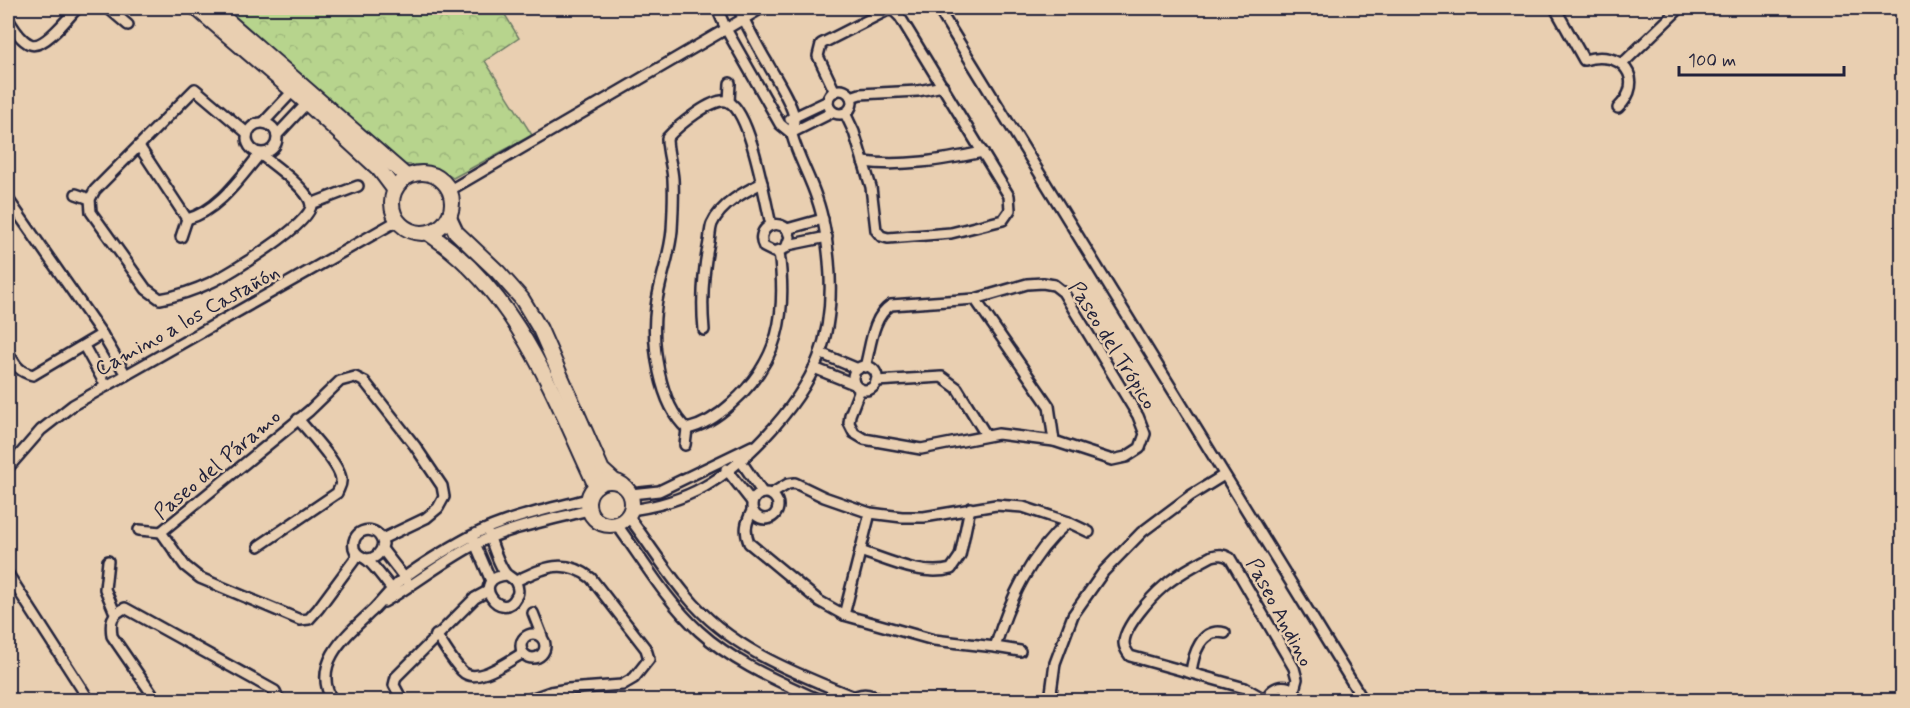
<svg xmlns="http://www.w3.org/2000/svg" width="1910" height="708" viewBox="0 0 1910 708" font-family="Mynerve,sans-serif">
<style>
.park{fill:url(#park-crowns);stroke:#6c7b64;stroke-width:1.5}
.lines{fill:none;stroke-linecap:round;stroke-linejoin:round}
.street-casing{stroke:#22223b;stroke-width:14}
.secondary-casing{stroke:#22223b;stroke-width:18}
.street{stroke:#e9cfb1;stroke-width:9}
.secondary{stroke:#e9cfb1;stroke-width:14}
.labels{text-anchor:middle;stroke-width:5;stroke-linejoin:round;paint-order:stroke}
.street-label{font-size:21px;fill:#22223b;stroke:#e9cfb1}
</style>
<defs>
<pattern id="park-crowns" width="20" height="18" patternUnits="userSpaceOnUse" patternTransform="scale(1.5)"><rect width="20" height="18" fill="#b7d48d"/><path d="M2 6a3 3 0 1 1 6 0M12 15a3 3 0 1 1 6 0" fill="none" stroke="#9db67b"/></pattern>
</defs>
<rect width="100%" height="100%" fill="#e9cfb1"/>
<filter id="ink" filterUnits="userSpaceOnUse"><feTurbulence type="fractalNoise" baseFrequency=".0167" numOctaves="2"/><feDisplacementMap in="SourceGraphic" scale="12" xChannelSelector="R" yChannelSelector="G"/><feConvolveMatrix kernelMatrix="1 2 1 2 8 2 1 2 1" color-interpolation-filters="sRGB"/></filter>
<g filter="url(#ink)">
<!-- park -->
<path class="park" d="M219 8H501L519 38 485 61 532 135 453 178C444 172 435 166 424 165 414 164 408 167 399 163Z"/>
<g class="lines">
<!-- street casing -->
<g class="street-casing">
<g id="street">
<polyline points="108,8 128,25"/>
<polyline points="717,8 726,29 780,124 791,133"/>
<polyline points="938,8 1363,700"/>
<path d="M1555 8 1584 60C1622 48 1647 80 1618 108"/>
<path d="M8 19C13 27 20 40 30 44 43 50 69 17 77 8"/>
<polyline points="1622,64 1680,8"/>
<circle cx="840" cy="102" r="12"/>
<polyline points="835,92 818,56 821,44 888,10 894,11 900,17 1009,196 1010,210 1003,220 951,233 888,238 881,236 876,230 871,187 854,132 845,113"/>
<polyline points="851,97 860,94 918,91 943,86"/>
<polyline points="729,102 730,83"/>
<polyline points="790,119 828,101"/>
<polyline points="264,122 292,92"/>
<circle cx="262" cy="138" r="15"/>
<polyline points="791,133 833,112"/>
<polyline points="277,135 307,103"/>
<path d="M139 146 187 219C218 211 240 178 260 154 272 164 309 189 311 205 313 223 229 274 212 282 195 290 178 296 160 299L146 289 91 212 90 199 95 190 195 89 247 133"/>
<path d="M863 162C903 167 943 160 983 152"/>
<polyline points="450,190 762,8"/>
<polyline points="76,194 90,199"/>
<polyline points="8,199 102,334 126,375"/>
<polyline points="311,204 358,186"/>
<path d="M771 225C765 200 751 114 729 102 715 94 676 128 667 138 667 152 672 165 673 179 674 196 673 213 672 230 670 256 659 281 656 307 651 343 659 404 687 429 705 425 718 416 731 404 780 361 787 313 779 252"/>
<path d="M787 229 790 237 786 248 774 252 764 247C755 231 773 217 787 229L823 219"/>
<polyline points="181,237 187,219"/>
<polyline points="788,245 827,237"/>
<polyline points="975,299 1049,406 1054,441"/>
<path d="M704 330C701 299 703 272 709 242 710 236 710 229 712 224 721 204 744 192 762 183"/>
<polyline points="84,346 106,386"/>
<path d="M8 352C15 364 18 372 33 375L102 334"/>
<polyline points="820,353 858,369"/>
<circle cx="865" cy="378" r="12"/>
<polyline points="814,368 854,384"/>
<polyline points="876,381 942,377 957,388 986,435"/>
<path d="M860 389 850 415 849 423 854 433 864 439 921 449 998 434 1054 441 1112 460 1126 457 1140 448 1145 434 1138 416 1063 292 1054 285 1043 283 1027 284 975 299 891 305C872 317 871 346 865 367"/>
<polyline points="685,445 687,429"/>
<polyline points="738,457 762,492"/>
<polyline points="8,468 41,430 73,405 397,221"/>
<polyline points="726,469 752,502"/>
<circle cx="765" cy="506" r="13"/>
<polyline points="631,494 659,491 752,446"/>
<path d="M631 510C689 502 724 480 764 438 816 383 836 337 829 261 827 240 824 219 817 199 810 177 798 157 792 135 791 129 795 123 794 117 792 103 775 77 768 64 757 46 748 27 738 8"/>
<path d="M752 511C746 523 744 530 749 543L819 601 844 615 934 640 995 647C1010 599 1030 555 1068 522L1023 507 996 505 924 517H902L870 513 824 497 795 483 788 484 771 494"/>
<path d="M628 516C648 542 665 570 686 595 729 648 792 672 854 697"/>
<polyline points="1068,522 1089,532"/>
<path d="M617 525C643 560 666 601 699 631 734 663 778 681 819 700"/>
<polyline points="139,530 161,532"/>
<path d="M489 535C493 546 498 564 506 574 509 577 514 578 516 583 518 587 519 593 516 597 502 624 467 578 507 575"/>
<polyline points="474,541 491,581"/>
<path d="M259 546 337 493C339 488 342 485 341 479 340 465 308 431 298 419"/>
<polyline points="382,549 407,581"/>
<path d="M860 551C888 560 922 577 951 569L960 556 970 508"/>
<polyline points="358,555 318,609 309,619 300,620 200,578 185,566 161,532 309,411 340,381 355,377 365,382 415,446 442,486 444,497 438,508 426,518 382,539"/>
<path d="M366 559C376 559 381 553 383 544 378 522 350 529 354 548 356 556 362 556 367 560 375 566 388 585 395 593"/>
<polyline points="108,561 105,589 115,613"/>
<polyline points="8,574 89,700"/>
<path d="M516 581C543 568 564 557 591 578L646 649 649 659 634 678 622 685 568 689 550 692 527 700"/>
<path d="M384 602C415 584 442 562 474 545 510 527 551 520 589 510"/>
<polyline points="533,613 542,636"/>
<polyline points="844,615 870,513"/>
<circle cx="533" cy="646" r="12"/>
<path d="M436 635C445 647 452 661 462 671 476 686 508 661 523 653"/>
<polyline points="995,647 1020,651"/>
<path d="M1191 673C1193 655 1201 627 1225 633"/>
<path d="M156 700 112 636C110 621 111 615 125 608L275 691 279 700"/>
<path d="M332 700C311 662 348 634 373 610 384 599 393 586 405 577 425 562 449 548 471 536 508 517 549 509 588 499"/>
<polyline points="402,700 394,685 396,677 475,598 488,591"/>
<path d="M850 700C860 692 870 693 880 700"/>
<polyline points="1050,700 1055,663 1073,615 1104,571 1142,532 1190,496 1224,475"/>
<path d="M1266 700 1245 688 1130 656C1127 652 1124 648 1124 643 1124 627 1151 597 1164 586 1178 574 1195 565 1212 556 1219 554 1223 554 1230 558L1294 668 1297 679 1294 690"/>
<path d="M1266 700C1272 682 1294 682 1299 700"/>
</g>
</g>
<!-- secondary casing -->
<g class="secondary-casing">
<g id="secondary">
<polyline points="196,8 307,103 379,169 394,189"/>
<polyline points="213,8 406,176"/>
<circle cx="422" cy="203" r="30"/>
<polyline points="449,217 456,232 498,272 522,299 540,329 602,470 613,480"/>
<path d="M428 233C518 293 552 392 596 486"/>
<circle cx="610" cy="503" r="22"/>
</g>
</g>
<!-- street -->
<use href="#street" class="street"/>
<!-- secondary -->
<use href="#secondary" class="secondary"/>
</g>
</g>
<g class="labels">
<!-- street labels -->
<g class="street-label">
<text transform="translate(187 320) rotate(-29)" y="7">Camino a los Castañón</text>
<text transform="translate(1113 345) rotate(58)" y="7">Paseo del Trópico</text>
<text transform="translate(217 464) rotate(-40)" y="7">Paseo del Páramo</text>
<text transform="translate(1280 612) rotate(62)" y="7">Paseo Andino</text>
</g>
</g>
<!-- margin -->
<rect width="1910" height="708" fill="none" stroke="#e9cfb1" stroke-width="30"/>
<rect x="15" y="15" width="1880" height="678" fill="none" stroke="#22223b" stroke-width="2" filter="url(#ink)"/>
<!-- scale -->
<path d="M1679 66v9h165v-9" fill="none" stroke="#22223b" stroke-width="3"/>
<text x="1688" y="66" font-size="18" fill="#22223b" stroke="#e9cfb1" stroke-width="4.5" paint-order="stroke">100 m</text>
</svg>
